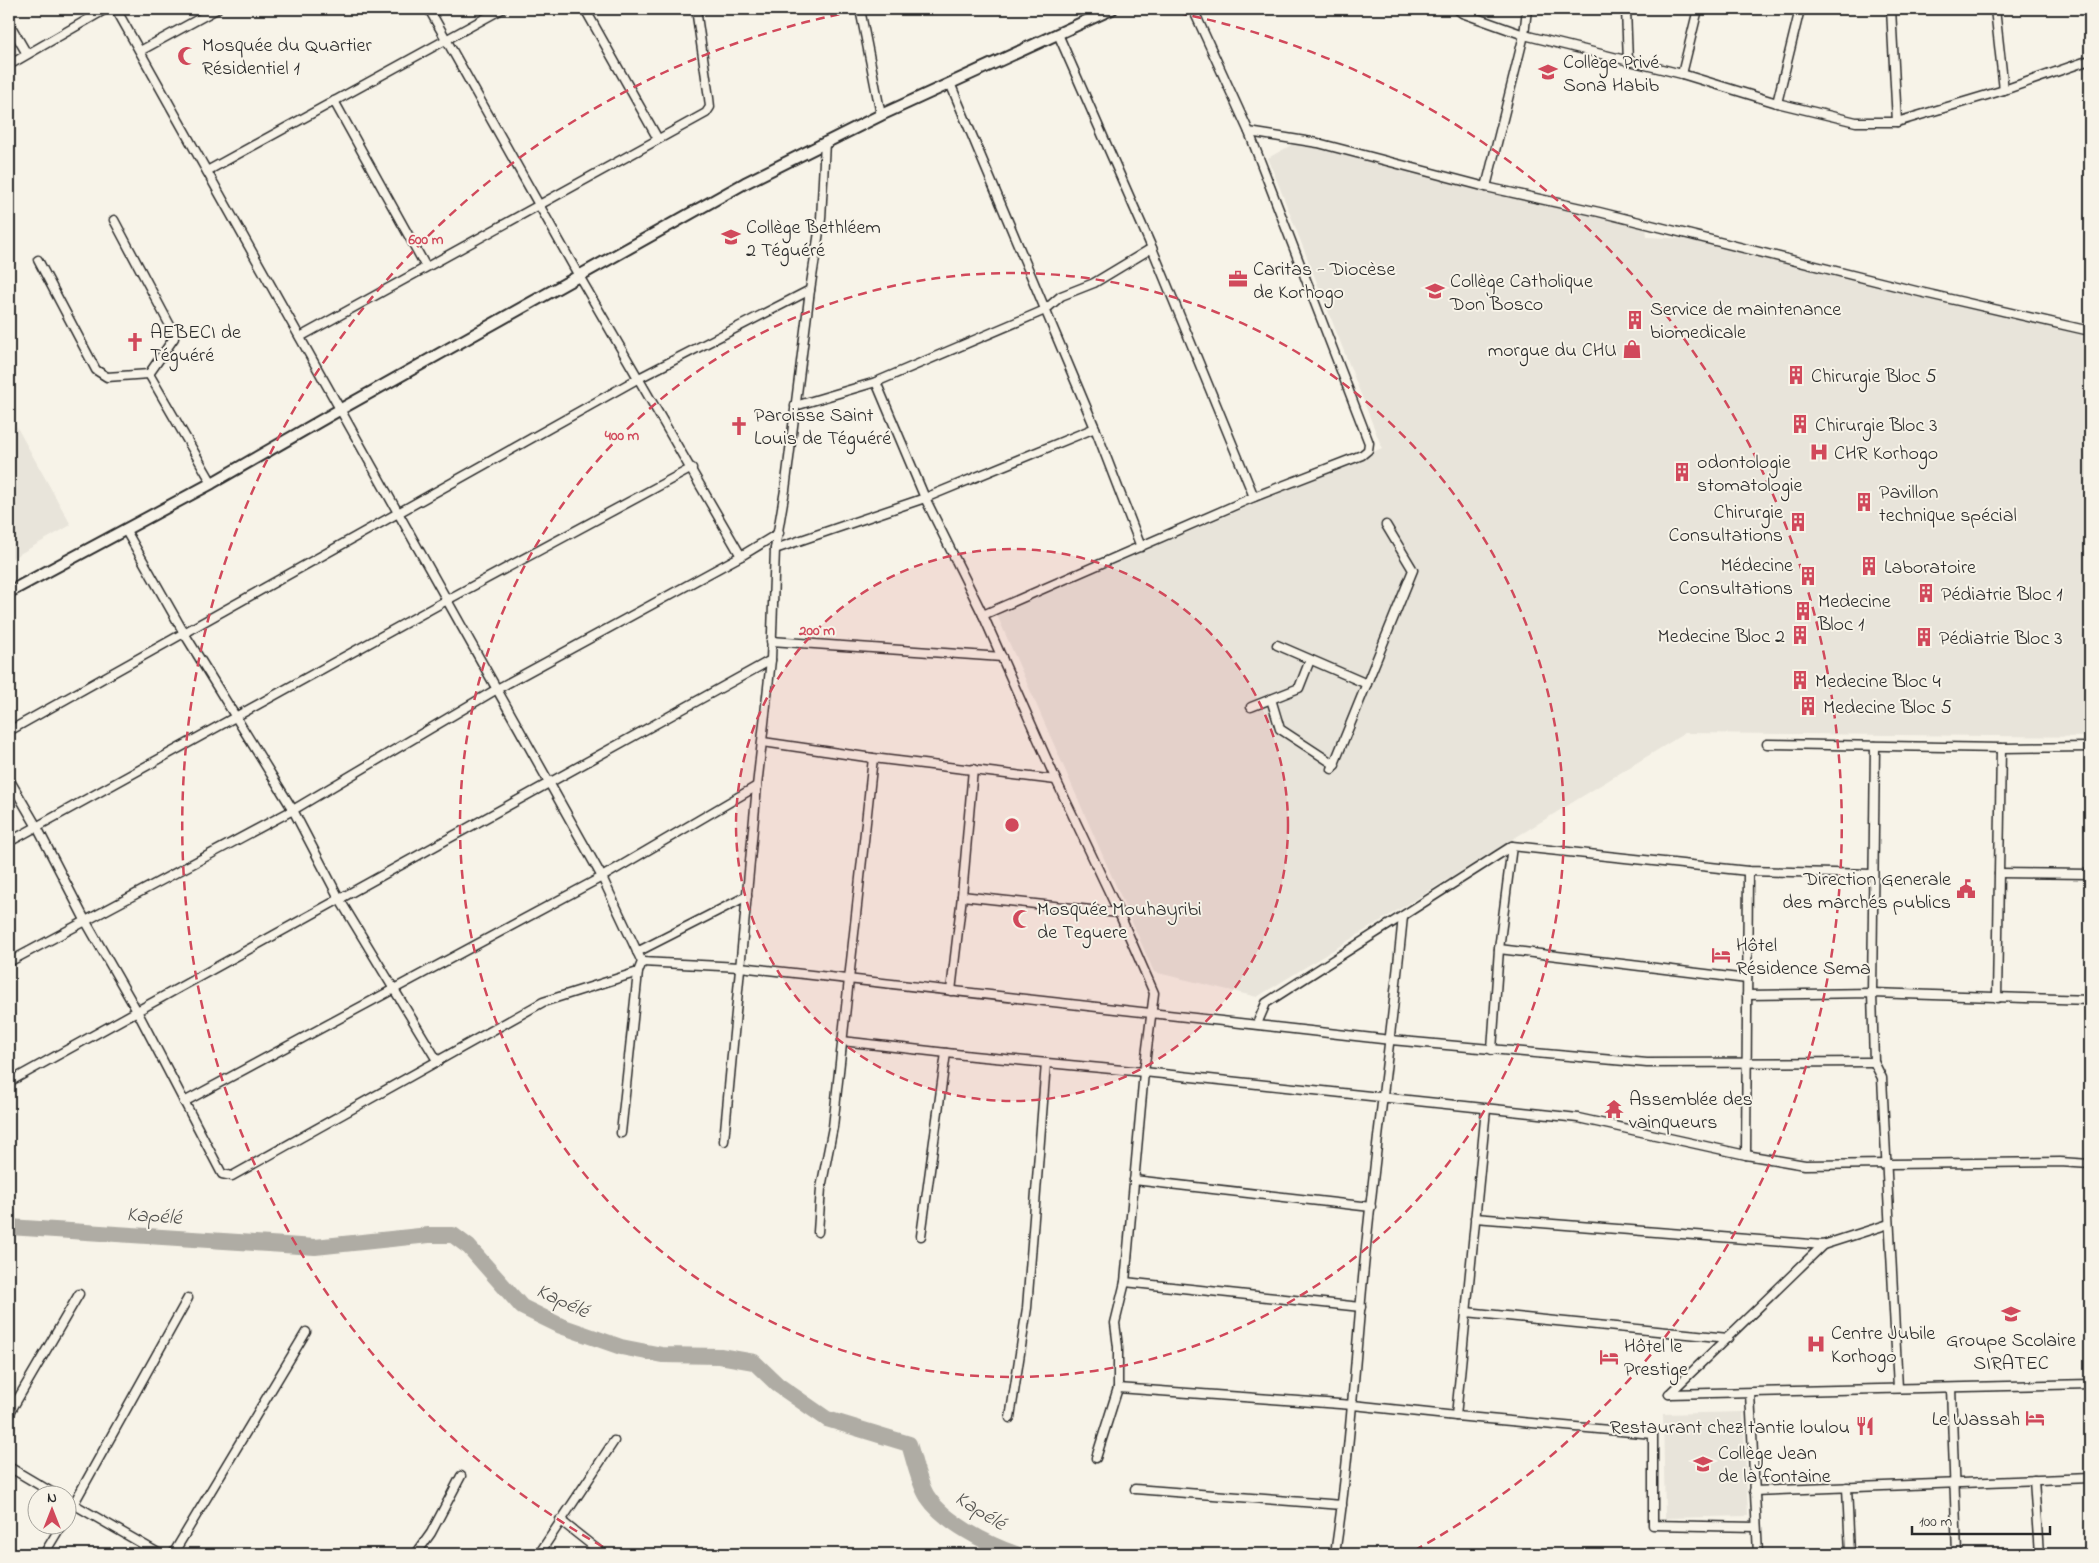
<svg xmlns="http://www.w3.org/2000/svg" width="2099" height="1563" viewBox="0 0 2099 1563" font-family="'Indie Flower',sans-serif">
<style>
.built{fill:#e8e4da}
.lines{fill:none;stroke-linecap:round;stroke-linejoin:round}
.river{stroke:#afaca4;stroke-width:16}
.street-casing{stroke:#2b2b2b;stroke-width:11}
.secondary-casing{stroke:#2b2b2b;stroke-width:14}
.street{stroke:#f7f3e8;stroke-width:8}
.secondary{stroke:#f7f3e8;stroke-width:10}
.ring{fill:none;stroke:#d1495b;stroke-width:2.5;stroke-dasharray:9 6}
.labels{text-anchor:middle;stroke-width:4;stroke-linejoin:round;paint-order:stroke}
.poi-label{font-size:20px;fill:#2b2b2b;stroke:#f7f3e8;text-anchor:start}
.water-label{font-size:21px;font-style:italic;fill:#53524f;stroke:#f7f3e8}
.centre{fill:#d1495b;stroke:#f7f3e8;stroke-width:2.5}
.ring-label{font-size:15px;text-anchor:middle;font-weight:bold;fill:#d1495b;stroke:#f7f3e8;stroke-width:4;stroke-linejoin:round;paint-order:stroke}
</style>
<rect width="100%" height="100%" fill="#f7f3e8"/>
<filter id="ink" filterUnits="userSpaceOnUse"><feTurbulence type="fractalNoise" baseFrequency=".02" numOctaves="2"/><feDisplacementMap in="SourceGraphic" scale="10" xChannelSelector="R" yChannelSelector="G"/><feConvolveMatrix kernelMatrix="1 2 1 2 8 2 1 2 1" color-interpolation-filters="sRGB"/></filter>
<g filter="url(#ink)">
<!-- built -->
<g class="built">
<polygon points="1295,143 1549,206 1646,227 1647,237 1689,239 2082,335 2090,401 2090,737 1685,733 1257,997 1154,972 997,615 1382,448 1268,158"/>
<polygon points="9,413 71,525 9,560"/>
<polygon points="1743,1412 1748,1516 1665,1518 1663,1414"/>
</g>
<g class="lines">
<!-- river -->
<path class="river" d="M9 1227 315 1247 429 1235H453L469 1247 522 1307 561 1326 621 1347 662 1355 720 1356 754 1362 778 1385 827 1419 909 1444C914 1460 918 1481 927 1496 944 1522 987 1544 1016 1554"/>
<!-- street casing -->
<g class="street-casing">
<g id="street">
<polyline points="116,9 602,877 642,962 638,972 621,1133"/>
<polyline points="429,9 579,276 741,556"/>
<polyline points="585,9 658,139"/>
<polyline points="860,9 881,115"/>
<polyline points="1193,9 1249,132 1318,143 1486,187 1599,212 1920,292 2090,331"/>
<polyline points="1457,9 1462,13 1524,35 1682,74 1777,103 1856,122 1897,122 2004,90 2090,60"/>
<polyline points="1626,9 1628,62"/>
<polyline points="1891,9 1897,122"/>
<polyline points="1995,9 2004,90"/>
<polyline points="9,23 27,54"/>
<polyline points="1058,34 1152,248 1254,497"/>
<polyline points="140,51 217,9"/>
<polyline points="9,65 106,9"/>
<polyline points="1682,74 1698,9"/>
<polyline points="950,83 1095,428 1141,547"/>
<polyline points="334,101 426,267"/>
<polyline points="1777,103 1800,9"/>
<polyline points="207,171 502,9"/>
<polyline points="1486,187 1524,35 1527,9"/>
<polyline points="114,220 174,333 174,338 149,374 212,483"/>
<polyline points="38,260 96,370 107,377 149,374"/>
<polyline points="300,337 706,113 710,107 709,98 696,9"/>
<polyline points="876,382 925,498 983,615 1056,780 1119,913 1154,993 1144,1072 1125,1282 1115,1323 1118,1347 1118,1388 1096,1458"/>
<polyline points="795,406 876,382 1045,310 1061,296 1094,283 1152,248"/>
<polyline points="125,529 184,633 293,810 340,900 438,1062"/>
<polyline points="775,549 925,498 1095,428"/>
<polyline points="983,615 1254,497 1362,455 1368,450 1369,443 1249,132"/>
<polyline points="771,641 1002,657"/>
<polyline points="1277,645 1367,684"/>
<polyline points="1271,699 1280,729 1335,765"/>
<polyline points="1251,707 1299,688 1310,660"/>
<polyline points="9,731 639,378 810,290"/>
<polyline points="763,742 873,758 1056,780"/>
<polyline points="1767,744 2001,748 2090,747"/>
<polyline points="1875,746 1872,993 1874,1062 1882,1078 1898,1388"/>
<polyline points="1332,769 1413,570 1386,525"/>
<polyline points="9,779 37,827 85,920 137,1011 222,1174 232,1176 543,1002 638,972"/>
<polyline points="9,842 447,600 692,468"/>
<polyline points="1999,873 2090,874"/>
<polyline points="962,896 1119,913"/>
<polyline points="1499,949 1747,979"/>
<polyline points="637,952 747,896"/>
<polyline points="9,962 293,810 497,689 741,556 779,533"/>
<polyline points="642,962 740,967 1391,1040 1647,1063 1874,1062"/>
<polyline points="951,991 962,896 973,769"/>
<polyline points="1747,995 1872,993 2090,1000"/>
<polyline points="1997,998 2001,748"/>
<polyline points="1257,1024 1266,1003 1512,846 1748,871 1873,874"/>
<polyline points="842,1041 973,1056 1144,1072 1578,1118 1746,1155 1805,1165 2060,1162 2090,1164"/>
<polyline points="1492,1050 1499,949 1512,846"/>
<polyline points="9,1082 771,660"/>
<polyline points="184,1102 602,877 757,786"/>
<polyline points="724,1141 757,786 771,660 775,549 785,490 810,290 821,219 825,142"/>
<polyline points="1746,1155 1748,871"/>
<polyline points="1134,1180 1371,1207"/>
<polyline points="1475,1218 1823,1245 1889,1224"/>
<polyline points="818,1232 821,1188 833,1127 873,758"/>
<polyline points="921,1236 946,1053"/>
<polyline points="1125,1282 1361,1307"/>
<polyline points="1466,1312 1728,1338"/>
<polyline points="1118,1388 1353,1405 1456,1416 1653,1434 1653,1525 1756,1527"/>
<polyline points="1951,1388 1957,1554"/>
<polyline points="1750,1393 1758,1554"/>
<polyline points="1669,1394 2090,1384"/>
<polyline points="1669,1394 1823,1245"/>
<polyline points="9,1414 79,1294"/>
<polyline points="1456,1416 1486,1109"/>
<polyline points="1010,1418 1027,1308 1046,1063"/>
<polyline points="9,1467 58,1496"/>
<polyline points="2034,1480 2039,1554"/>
<polyline points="1847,1487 1850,1554"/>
<polyline points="1135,1489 1342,1505"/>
<polyline points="1754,1491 2090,1478"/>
<polyline points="68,1501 160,1554"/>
<polyline points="68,1514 188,1298"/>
<polyline points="560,1520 603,1554"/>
<polyline points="44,1554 61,1526"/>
<polyline points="173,1554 306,1332"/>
<polyline points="416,1554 431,1533 461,1476"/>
<polyline points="539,1554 614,1441"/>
<path d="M1335 1554C1350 1456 1355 1357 1365 1257 1376 1143 1392 1030 1403 916"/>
</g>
</g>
<!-- secondary casing -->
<g class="secondary-casing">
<polyline id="secondary" points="9,592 212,483 341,409 745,183 881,115 1112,9"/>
</g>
<!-- street -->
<use href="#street" class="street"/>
<!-- secondary -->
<use href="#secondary" class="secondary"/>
</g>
</g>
<!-- distance rings -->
<circle cx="1012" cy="825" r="276" fill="#d1495b" fill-opacity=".12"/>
<g class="ring">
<circle cx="1012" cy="825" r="276"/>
<circle cx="1012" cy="825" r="552"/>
<path d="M616 1554A829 829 0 0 1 861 10M1163 10A829 829 0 0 1 1408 1554"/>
</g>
<!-- icons -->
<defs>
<g id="mosque-bare" transform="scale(1.5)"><path d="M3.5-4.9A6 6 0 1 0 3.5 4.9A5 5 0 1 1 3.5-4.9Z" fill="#d1495b" stroke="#f7f3e8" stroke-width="2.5" paint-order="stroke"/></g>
<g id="school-bare" transform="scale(1.5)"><path d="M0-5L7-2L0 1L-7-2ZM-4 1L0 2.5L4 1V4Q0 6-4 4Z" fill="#d1495b" stroke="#f7f3e8" stroke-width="2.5" paint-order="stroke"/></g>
<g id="office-bare" transform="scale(1.5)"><path d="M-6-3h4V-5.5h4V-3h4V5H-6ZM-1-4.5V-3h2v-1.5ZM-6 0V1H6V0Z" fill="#d1495b" stroke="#f7f3e8" stroke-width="2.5" paint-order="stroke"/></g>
<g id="building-bare" transform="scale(1.5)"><path d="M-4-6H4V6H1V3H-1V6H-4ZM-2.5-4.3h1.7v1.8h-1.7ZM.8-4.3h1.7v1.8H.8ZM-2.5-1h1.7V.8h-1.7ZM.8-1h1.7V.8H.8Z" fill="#d1495b" stroke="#f7f3e8" stroke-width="2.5" paint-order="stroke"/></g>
<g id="church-bare" transform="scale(1.5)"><path d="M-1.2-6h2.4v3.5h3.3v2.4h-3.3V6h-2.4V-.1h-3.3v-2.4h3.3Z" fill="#d1495b" stroke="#f7f3e8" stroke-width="2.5" paint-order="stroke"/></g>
<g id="shop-bare" transform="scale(1.5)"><path d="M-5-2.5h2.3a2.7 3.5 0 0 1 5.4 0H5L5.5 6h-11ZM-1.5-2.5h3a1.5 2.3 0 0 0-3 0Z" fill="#d1495b" stroke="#f7f3e8" stroke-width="2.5" paint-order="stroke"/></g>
<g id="hospital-bare" transform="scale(1.5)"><path d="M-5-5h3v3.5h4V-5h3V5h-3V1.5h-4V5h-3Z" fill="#d1495b" stroke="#f7f3e8" stroke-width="2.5" paint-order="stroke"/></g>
<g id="civic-bare" transform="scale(1.5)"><path d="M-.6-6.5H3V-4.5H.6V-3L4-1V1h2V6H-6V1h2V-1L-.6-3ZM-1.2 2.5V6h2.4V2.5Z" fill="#d1495b" stroke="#f7f3e8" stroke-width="2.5" paint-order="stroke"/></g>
<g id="hotel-bare" transform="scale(1.5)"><path d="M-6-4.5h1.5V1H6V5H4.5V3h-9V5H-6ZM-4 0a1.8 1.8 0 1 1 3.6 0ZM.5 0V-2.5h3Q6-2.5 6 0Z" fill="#d1495b" stroke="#f7f3e8" stroke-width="2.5" paint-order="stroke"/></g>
<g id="temple-bare" transform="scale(1.5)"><path d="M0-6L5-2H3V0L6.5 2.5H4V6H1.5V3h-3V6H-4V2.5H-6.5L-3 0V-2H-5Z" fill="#d1495b" stroke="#f7f3e8" stroke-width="2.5" paint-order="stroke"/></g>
<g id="restaurant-bare" transform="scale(1.5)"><path d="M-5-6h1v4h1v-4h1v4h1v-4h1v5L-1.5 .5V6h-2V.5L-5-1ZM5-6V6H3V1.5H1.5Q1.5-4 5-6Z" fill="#d1495b" stroke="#f7f3e8" stroke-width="2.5" paint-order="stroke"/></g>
<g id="university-bare" transform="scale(1.5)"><path d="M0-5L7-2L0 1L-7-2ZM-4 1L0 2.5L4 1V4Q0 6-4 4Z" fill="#d1495b" stroke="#f7f3e8" stroke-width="2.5" paint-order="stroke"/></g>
</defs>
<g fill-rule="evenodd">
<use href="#mosque-bare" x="187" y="56"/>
<use href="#school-bare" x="1548" y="72"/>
<use href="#school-bare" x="731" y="237"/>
<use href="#office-bare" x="1238" y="279"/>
<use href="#school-bare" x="1435" y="291"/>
<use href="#building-bare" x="1635" y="320"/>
<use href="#church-bare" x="135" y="342"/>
<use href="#shop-bare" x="1632" y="349"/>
<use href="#building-bare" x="1796" y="375"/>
<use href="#building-bare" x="1800" y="424"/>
<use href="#church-bare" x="739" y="426"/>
<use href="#hospital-bare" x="1819" y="452"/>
<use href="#building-bare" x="1682" y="472"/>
<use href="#building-bare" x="1864" y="502"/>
<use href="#building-bare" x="1798" y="522"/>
<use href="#building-bare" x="1869" y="566"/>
<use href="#building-bare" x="1808" y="576"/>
<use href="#building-bare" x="1926" y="593"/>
<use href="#building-bare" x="1803" y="611"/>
<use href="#building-bare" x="1800" y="635"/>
<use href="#building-bare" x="1924" y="637"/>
<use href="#building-bare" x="1800" y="680"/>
<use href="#building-bare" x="1808" y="706"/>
<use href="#civic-bare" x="1966" y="889"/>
<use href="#mosque-bare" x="1022" y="919"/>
<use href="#hotel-bare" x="1721" y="955"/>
<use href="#temple-bare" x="1614" y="1109"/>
<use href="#school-bare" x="2011" y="1314"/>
<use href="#hospital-bare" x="1816" y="1344"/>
<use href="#hotel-bare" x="1609" y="1357"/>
<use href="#hotel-bare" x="2035" y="1418"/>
<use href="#restaurant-bare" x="1865" y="1426"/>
<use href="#university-bare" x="1703" y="1464"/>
</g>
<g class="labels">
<!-- poi labels -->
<g class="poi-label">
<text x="202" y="51">Mosquée du Quartier<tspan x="202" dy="23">Résidentiel 1</tspan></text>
<text x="1563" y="68">Collège Privé<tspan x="1563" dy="23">Sona Habib</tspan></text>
<text x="746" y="233">Collège Bethléem<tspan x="746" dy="23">2 Téguéré</tspan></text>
<text x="1253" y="275">Caritas - Diocèse<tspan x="1253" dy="23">de Korhogo</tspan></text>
<text x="1450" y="287">Collège Catholique<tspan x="1450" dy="23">Don Bosco</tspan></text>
<text x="1650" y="315">Service de maintenance<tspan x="1650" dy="23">biomedicale</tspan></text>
<text x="150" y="338">AEBECI de<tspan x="150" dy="23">Téguéré</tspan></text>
<text x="1617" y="356" text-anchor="end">morgue du CHU</text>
<text x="1811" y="382">Chirurgie Bloc 5</text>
<text x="754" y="421">Paroisse Saint<tspan x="754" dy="23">Louis de Téguéré</tspan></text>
<text x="1815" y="431">Chirurgie Bloc 3</text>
<text x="1834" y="459">CHR Korhogo</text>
<text x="1697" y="468">odontologie<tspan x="1697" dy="23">stomatologie</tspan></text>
<text x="1879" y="498">Pavillon<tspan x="1879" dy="23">technique spécial</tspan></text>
<text x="1783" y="518" text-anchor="end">Chirurgie<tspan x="1783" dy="23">Consultations</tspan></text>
<text x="1793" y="571" text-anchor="end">Médecine<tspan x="1793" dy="23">Consultations</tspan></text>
<text x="1884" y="573">Laboratoire</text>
<text x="1941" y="600">Pédiatrie Bloc 1</text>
<text x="1818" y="607">Medecine<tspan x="1818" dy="23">Bloc 1</tspan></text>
<text x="1785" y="642" text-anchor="end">Medecine Bloc 2</text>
<text x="1939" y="644">Pédiatrie Bloc 3</text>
<text x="1815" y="687">Medecine Bloc 4</text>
<text x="1823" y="713">Medecine Bloc 5</text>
<text x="1951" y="885" text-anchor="end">Direction Generale<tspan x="1951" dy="23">des marchés publics</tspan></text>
<text x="1037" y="915">Mosquée Mouhayribi<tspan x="1037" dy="23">de Teguere</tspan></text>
<text x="1736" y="951">Hôtel<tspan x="1736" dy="23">Résidence Sema</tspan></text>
<text x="1629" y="1105">Assemblée des<tspan x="1629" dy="23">vainqueurs</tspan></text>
<text x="1831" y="1339">Centre Jubile<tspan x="1831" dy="23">Korhogo</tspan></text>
<text x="2011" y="1346" text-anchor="middle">Groupe Scolaire<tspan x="2011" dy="23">SIRATEC</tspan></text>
<text x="1624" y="1352">Hôtel le<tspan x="1624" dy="23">Prestige</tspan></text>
<text x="2020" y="1425" text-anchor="end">Le Wassah</text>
<text x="1850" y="1433" text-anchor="end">Restaurant chez tantie loulou</text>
<text x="1718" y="1459">Collège Jean<tspan x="1718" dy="23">de la fontaine</tspan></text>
</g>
<!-- water labels -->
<g class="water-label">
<text transform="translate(154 1215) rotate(4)" y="7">Kapélé</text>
<text transform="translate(563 1300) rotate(25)" y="7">Kapélé</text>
<text transform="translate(981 1510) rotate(32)" y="7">Kapélé</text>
</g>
</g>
<circle cx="1012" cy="825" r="8" class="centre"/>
<g class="ring-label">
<text x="426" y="244">600 m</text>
<text x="622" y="440">400 m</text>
<text x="817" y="635">200 m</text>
</g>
<!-- margin -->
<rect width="2099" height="1563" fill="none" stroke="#f7f3e8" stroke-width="30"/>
<rect x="15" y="15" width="2069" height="1533" fill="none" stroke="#2b2b2b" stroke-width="2" filter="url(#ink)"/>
<!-- north arrow -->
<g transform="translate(52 1510)"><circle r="24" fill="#f7f3e8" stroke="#a5a39c"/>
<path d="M0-4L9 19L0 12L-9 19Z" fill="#d1495b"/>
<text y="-8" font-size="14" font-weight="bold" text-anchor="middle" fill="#2b2b2b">N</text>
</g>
<!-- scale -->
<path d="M1912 1526v8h138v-8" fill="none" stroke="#2b2b2b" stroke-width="2.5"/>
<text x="1919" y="1526" font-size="15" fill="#2b2b2b" stroke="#f7f3e8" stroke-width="4" paint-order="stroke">100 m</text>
</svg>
